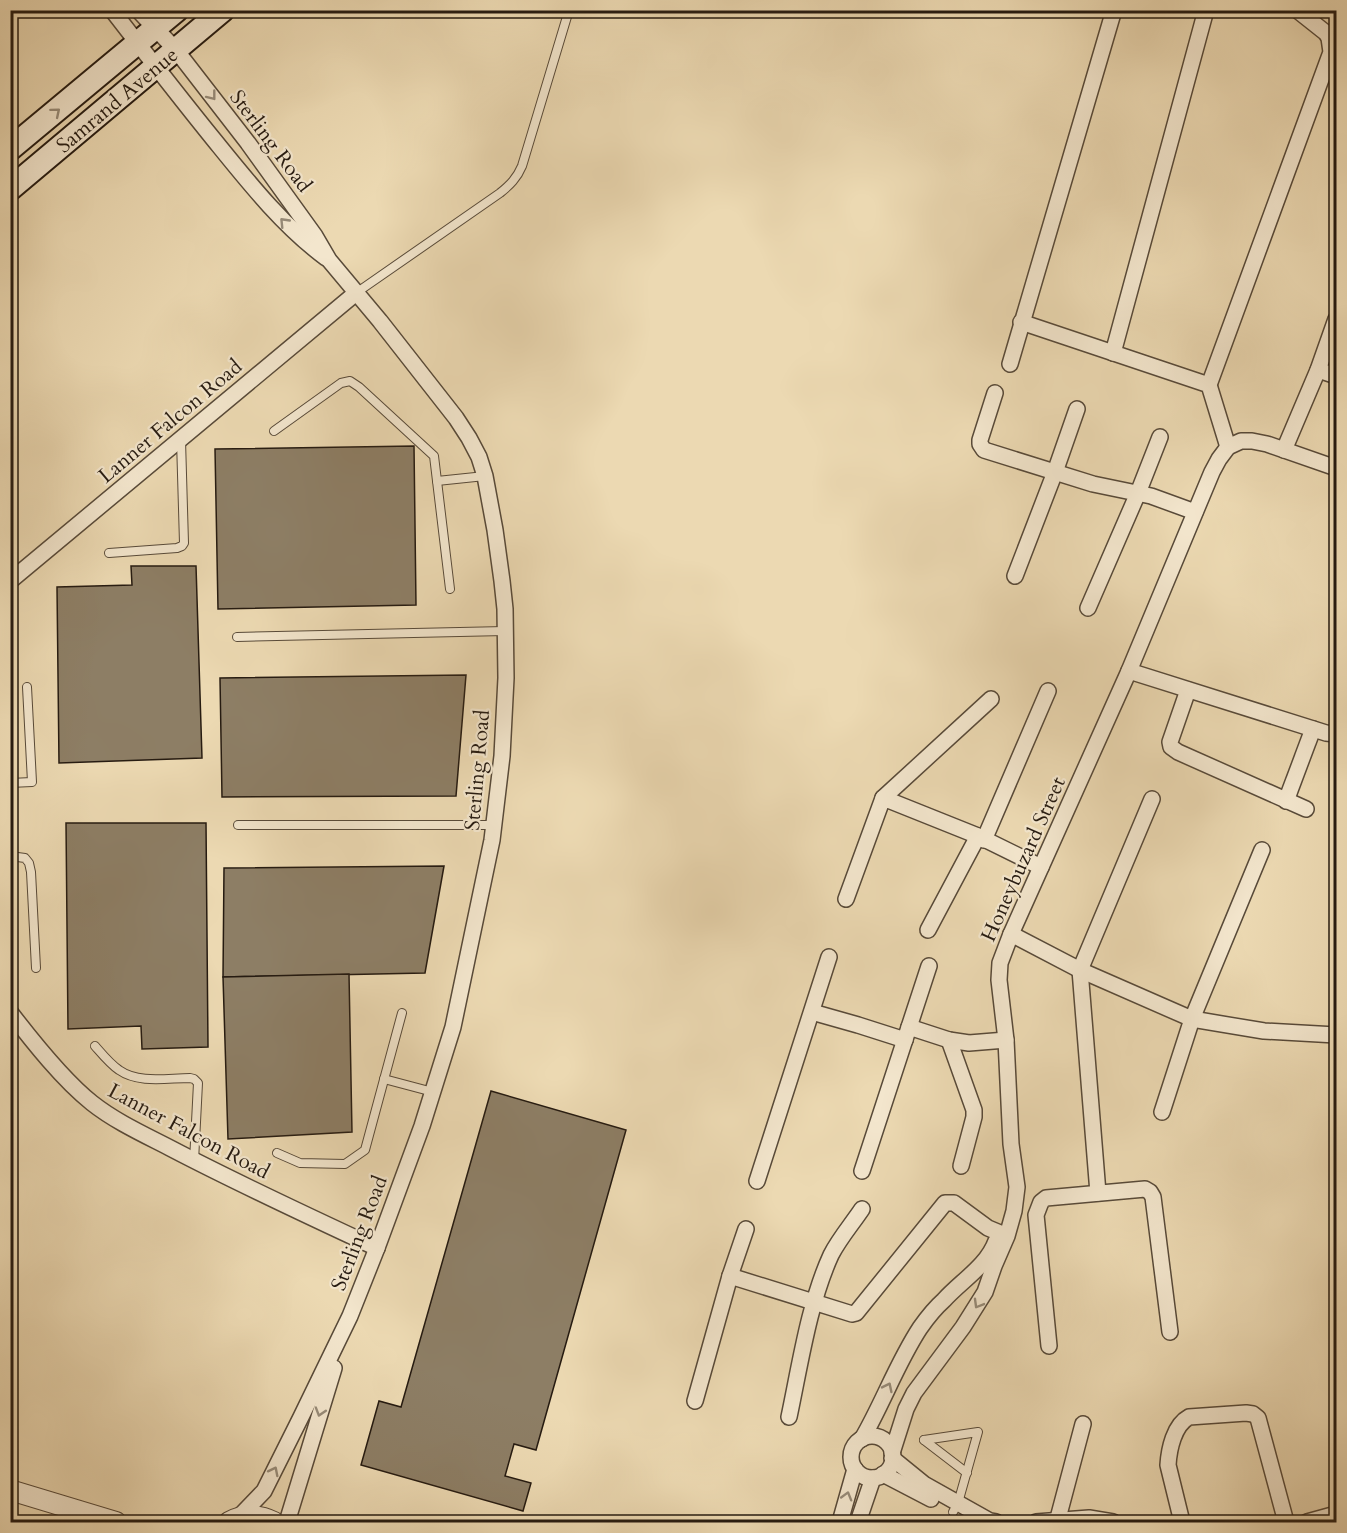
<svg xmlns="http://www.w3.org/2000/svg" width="1347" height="1533" viewBox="0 0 1347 1533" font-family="Cardo,serif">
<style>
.building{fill:#8d7e65;stroke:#261b11;stroke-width:1.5}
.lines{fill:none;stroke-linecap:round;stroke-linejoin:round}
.service-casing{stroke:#584a39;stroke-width:10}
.minor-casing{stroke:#584a39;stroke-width:18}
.tertiary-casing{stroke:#584a39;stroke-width:22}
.secondary-casing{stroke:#261b11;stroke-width:26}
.service{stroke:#f3e6cd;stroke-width:8}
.minor{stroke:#f3e6cd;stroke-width:15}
.tertiary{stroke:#f3e6cd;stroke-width:20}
.secondary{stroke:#f3e6cd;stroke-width:22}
.oneway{stroke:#978b78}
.labels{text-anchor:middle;stroke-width:4.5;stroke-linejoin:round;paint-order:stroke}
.street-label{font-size:21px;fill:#261b11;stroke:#f3e6cd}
</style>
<rect width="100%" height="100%" fill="#ecd9b2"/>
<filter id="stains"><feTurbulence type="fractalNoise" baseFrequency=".00333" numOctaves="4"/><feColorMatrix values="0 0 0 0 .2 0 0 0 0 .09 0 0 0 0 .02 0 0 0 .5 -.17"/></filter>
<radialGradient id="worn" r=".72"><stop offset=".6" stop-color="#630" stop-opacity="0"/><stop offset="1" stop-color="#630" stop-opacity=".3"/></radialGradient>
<!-- building -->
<g class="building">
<polygon points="414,446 416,605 218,609 215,449"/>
<polygon points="131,566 196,566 202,758 59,763 57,587 132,585"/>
<polygon points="466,675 456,796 222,797 220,678"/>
<polygon points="66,823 206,823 208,1047 142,1049 141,1026 68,1029"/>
<polygon points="444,866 425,973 223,977 224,868"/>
<polygon points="349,974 352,1132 228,1139 223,977"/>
<polygon points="491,1091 626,1130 536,1450 514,1444 505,1476 531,1483 523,1511 361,1465 379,1401 401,1407"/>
</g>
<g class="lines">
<!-- service casing -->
<g class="service-casing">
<g id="service">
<path d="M356 293 500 193C510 185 517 178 522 166L569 10"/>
<polyline points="274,431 341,383 350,381 359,387 434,456 450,589"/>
<polyline points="437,481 485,476"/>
<polyline points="109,553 177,548 182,546 184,543 181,440"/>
<polyline points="237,637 505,631"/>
<polyline points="10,783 32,782 27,687"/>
<polyline points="238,825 494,825"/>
<polyline points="10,856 25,858 29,863 31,872 36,968"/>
<path d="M95 1046C102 1054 110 1064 119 1070 139 1084 167 1078 190 1078L194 1079 198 1083 194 1161"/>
<polyline points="384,1079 433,1092"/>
<polyline points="277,1153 300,1163 345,1164 365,1150 402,1013"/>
<polyline points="924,1440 978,1432 958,1503 953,1512"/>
<polyline points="924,1440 967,1473"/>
</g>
</g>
<!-- minor casing -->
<g class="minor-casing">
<g id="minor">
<path d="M112 10C146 54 180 98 215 141 249 183 283 226 326 258"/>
<polyline points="138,10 176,50 248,143 315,236 329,260 380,321 456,418 469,438 479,457 485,476 495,530 502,581 505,609 506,678 502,756 492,840 453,1027 422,1126 377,1248 350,1316 301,1417 264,1491 239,1517"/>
<polyline points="1021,322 1209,385 1228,447"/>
<polyline points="1113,353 1206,10"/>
<polyline points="1010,364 1114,10"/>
<polyline points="1318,370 1336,376"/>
<polyline points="1209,385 1331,52 1329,38 1326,33 1297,10"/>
<polyline points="995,393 980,440 980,444 984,450 1093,484 1151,496 1195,512"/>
<polyline points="1284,450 1318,370 1336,319"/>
<polyline points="1015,576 1055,472 1077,409"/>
<polyline points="10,581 356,293"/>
<polyline points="1088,608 1138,493 1160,437"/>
<polyline points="1129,671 1326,733 1336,734"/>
<polyline points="1188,690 1170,742 1171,747 1178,752 1306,809"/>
<polyline points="883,798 991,699"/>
<polyline points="1286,801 1313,729"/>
<polyline points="984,840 1048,691"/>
<polyline points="846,899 883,798 978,836 1041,867"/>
<polyline points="928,930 978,836"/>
<polyline points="1011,934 1080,970 1192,1019 1264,1031 1336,1035"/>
<path d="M10 1012C33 1042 63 1080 92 1103 116 1122 145 1135 172 1149 239 1184 308 1216 377 1248"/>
<polyline points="812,1012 858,1025 905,1040"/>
<polyline points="909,1027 949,1040 969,1043 1006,1040"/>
<polyline points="949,1040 974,1110 974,1117 961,1166"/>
<polyline points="1162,1112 1192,1019 1262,850"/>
<polyline points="862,1171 929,966"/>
<polyline points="757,1181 829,957"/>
<polyline points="1098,1193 1080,970 1152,799"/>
<polyline points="730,1276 852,1314 856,1313 945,1203 954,1203 988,1228 1000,1233"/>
<polyline points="1049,1346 1036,1215 1041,1202 1046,1198 1145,1189 1150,1192 1153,1197 1170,1332"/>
<polyline points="695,1401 730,1276 746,1229"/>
<path d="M789 1417C800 1365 809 1303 831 1255 839 1239 852 1224 862 1209"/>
<circle cx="872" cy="1457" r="21"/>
<path d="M862 1439C883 1403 897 1363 920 1328 927 1318 935 1308 944 1300 961 1281 987 1266 996 1241"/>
<polyline points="892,1453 906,1409 914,1393 963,1327 985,1292 994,1266 1007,1236 1014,1211 1017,1187 1011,1144 1006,1040 999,980 1000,963 1011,934 1129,671 1212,472 1219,459 1228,447 1241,441 1252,441 1267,444 1336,468"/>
<polyline points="892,1458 924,1484 990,1521 996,1522"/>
<polyline points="883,1474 931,1499"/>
<polyline points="287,1522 334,1368"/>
<polyline points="840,1522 855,1469"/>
<polyline points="858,1522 873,1478"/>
<polyline points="1036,1522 1089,1518 1113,1522"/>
<polyline points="1057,1522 1083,1424"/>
<path d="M1182 1522 1168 1465C1169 1449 1174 1425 1189 1417L1246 1413 1253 1414 1258 1418 1286 1522"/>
<polyline points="1307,1522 1336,1514"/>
</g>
</g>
<!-- tertiary casing -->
<g class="tertiary-casing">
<g id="tertiary">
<polyline points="10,1490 116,1522"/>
<path d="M229 1522C244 1514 258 1514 274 1522"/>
</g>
</g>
<!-- secondary casing -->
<g class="secondary-casing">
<g id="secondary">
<polyline points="10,149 177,10"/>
<polyline points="10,189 223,10"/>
</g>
</g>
<!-- service -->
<use href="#service" class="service"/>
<!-- minor -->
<use href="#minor" class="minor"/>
<!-- tertiary -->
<use href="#tertiary" class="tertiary"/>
<!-- secondary -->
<use href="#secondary" class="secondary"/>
</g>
<!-- one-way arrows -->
<defs><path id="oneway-chevron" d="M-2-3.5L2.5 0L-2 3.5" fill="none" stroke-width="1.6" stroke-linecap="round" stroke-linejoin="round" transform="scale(1.5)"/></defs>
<g class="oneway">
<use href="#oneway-chevron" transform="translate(212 96) rotate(52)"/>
<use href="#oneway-chevron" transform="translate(56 112) rotate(-40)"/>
<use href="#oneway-chevron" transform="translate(284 222) rotate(-134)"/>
<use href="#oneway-chevron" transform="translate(978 1304) rotate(120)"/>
<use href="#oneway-chevron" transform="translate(888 1387) rotate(-64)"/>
<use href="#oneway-chevron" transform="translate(320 1412) rotate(107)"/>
<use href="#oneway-chevron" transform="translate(274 1471) rotate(-63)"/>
<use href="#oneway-chevron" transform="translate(847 1496) rotate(-74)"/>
</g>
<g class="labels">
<!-- street labels -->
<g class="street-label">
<text transform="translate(117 100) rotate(-40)" y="7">Samrand Avenue</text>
<text transform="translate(271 141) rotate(53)" y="7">Sterling Road</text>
<text transform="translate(170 421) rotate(-40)" y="7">Lanner Falcon Road</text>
<text transform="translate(477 770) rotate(-85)" y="7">Sterling Road</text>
<text transform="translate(1023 859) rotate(-66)" y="7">Honeybuzard Street</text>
<text transform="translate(189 1131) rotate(28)" y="7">Lanner Falcon Road</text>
<text transform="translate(359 1233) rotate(-69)" y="7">Sterling Road</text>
</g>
</g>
<!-- margin -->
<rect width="1347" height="1533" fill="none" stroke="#ecd9b2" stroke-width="36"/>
<rect x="12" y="12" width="1323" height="1509" fill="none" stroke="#261b11" stroke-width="3"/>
<rect x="18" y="18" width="1311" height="1497" fill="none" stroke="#261b11" stroke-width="1.5"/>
<rect width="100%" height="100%" filter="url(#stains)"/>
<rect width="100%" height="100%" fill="url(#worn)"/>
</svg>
